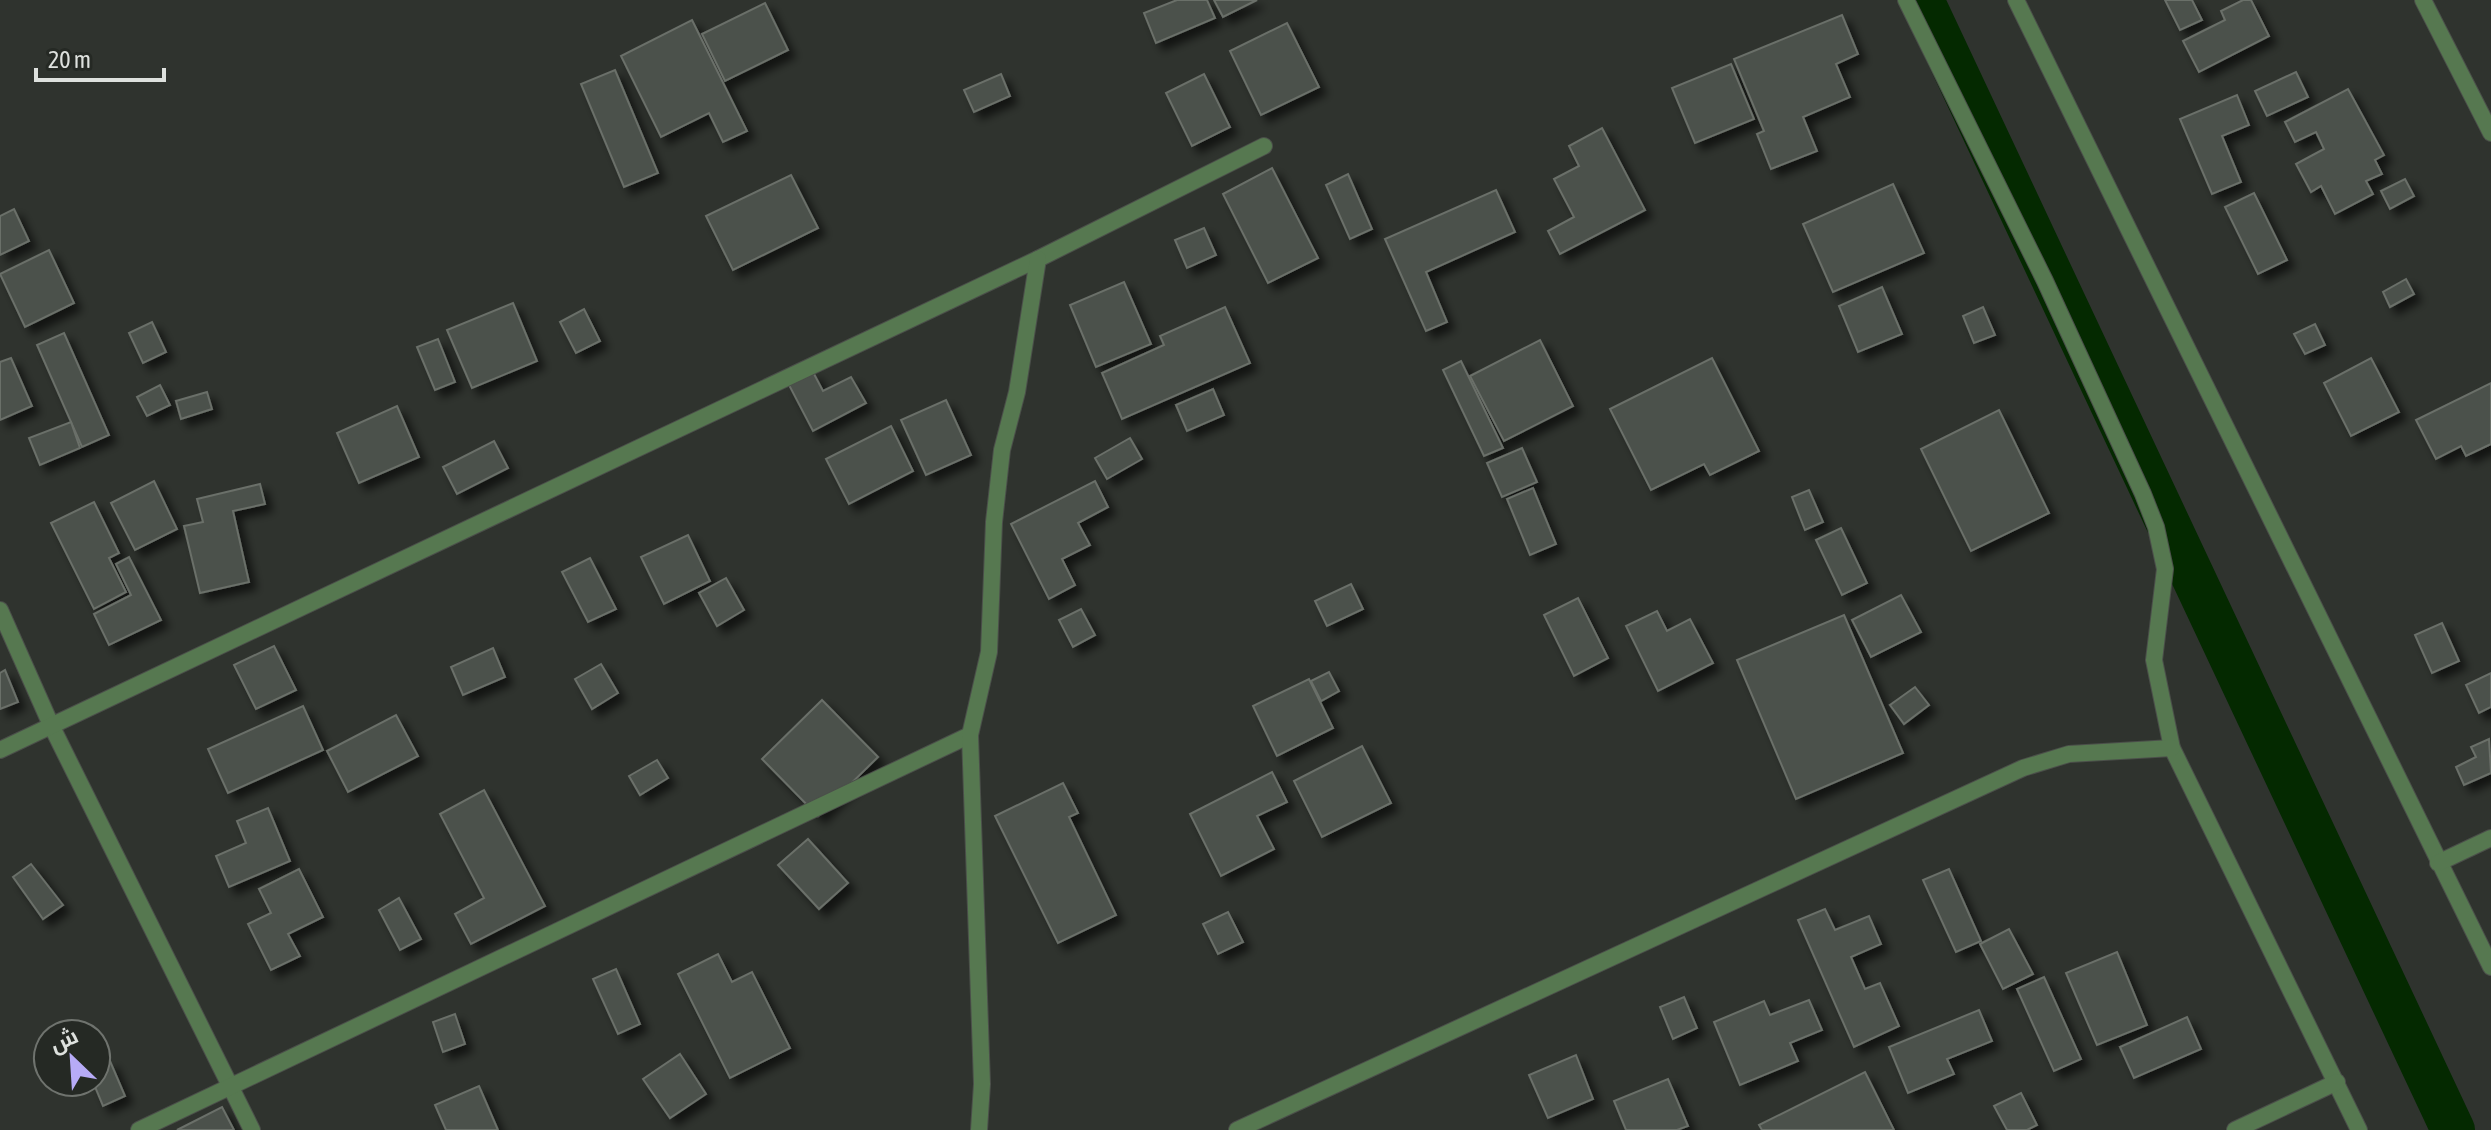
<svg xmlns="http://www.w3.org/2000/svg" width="2491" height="1130" viewBox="0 0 2491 1130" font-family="'Asap Condensed',Cairo,sans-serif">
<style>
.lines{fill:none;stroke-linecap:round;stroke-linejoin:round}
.canal{stroke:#042900;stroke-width:44}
.building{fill:#4c514b;stroke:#6a6f69;stroke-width:2;filter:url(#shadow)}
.minor-casing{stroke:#4b4f4a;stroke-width:18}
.minor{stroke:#567850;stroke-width:16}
</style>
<defs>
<filter id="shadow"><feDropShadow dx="7" dy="7" stdDeviation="4" flood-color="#0009"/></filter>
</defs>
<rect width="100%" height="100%" fill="#2f332e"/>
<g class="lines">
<!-- canal -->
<polyline class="canal" points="1922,0 2453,1130"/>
</g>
<!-- building -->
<g class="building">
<polygon points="1177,0 1207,0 1215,18 1156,43 1144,13"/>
<polygon points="1214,0 1257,0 1223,17"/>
<polygon points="2165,0 2192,0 2202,20 2180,30"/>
<polygon points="2243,0 2251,0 2269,36 2199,72 2183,41 2225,20 2221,11"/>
<polygon points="765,3 788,50 725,81 702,34"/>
<polygon points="1842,15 1858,54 1836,64 1850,97 1803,117 1817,151 1771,169 1757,134 1764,131 1734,59"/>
<polygon points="692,20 747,131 723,142 709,113 661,137 621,56"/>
<polygon points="1287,23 1319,87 1261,115 1230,51"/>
<polygon points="1731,64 1754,119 1695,143 1672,88"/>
<polygon points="615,70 658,173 624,187 581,84"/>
<polygon points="2296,72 2308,97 2267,116 2255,91"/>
<polygon points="1001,74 1010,96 974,112 964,90"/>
<polygon points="1204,74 1230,127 1192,146 1166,93"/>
<polygon points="2348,89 2384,155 2375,160 2382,174 2366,181 2373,194 2335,214 2321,186 2311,192 2296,164 2324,149 2316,132 2295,142 2285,122"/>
<polygon points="2237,95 2249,125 2222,136 2241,182 2212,194 2180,119"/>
<polygon points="1602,128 1645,210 1560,254 1548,231 1574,217 1554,179 1579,166 1569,146"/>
<polygon points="1272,168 1318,258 1268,283 1223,194"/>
<polygon points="1348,174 1372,229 1350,239 1326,185"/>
<polygon points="791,175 818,228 733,270 706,216"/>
<polygon points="2405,179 2414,196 2390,209 2381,191"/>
<polygon points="1893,184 1924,253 1833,292 1803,224"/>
<polygon points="1496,190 1515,232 1426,272 1447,322 1426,331 1385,239"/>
<polygon points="2254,193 2287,260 2258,274 2225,207"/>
<polygon points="14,209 29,241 0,255 0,216"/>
<polygon points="1204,228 1216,255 1187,268 1175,240"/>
<polygon points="49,250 74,303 25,327 0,274"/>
<polygon points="2406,279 2414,294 2390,307 2383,292"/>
<polygon points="1124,282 1151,344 1096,367 1070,305"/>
<polygon points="1882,287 1902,334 1858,352 1839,306"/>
<polygon points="513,303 537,361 472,388 447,330"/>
<polygon points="1225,307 1250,363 1122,419 1102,373 1164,345 1160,336"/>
<polygon points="1983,307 1995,335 1974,343 1963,316"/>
<polygon points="584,309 600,341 576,353 560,322"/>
<polygon points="152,322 166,352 143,363 129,333"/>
<polygon points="2315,324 2325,345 2305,354 2294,334"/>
<polygon points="64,333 109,435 82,447 37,345"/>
<polygon points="438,339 455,382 435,390 417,347"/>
<polygon points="1540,340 1573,406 1504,441 1470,376"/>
<polygon points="11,358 32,406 0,420 0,362"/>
<polygon points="1712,358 1759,451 1710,475 1704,464 1651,490 1610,409"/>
<polygon points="2371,358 2399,412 2351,436 2324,383"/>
<polygon points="1461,361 1503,448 1484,456 1443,370"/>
<polygon points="813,372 823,391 851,377 866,403 813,431 789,385"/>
<polygon points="2491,383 2491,444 2466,456 2461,446 2436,459 2416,420"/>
<polygon points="160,385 170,405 147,416 137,397"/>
<polygon points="1213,389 1224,415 1187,431 1176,405"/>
<polygon points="207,392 212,409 181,419 176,401"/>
<polygon points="946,400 971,455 926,475 901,420"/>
<polygon points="397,406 419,457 359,483 337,433"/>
<polygon points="1999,410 2049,513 1971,551 1921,449"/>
<polygon points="71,422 80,448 40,465 29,438"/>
<polygon points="891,426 913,471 849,504 826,459"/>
<polygon points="1130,438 1142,459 1107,479 1095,458"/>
<polygon points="494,441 508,468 457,494 443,467"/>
<polygon points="1522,448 1537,482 1502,497 1487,463"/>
<polygon points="154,481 177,529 135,550 111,503"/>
<polygon points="1095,481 1108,507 1078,523 1090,545 1062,559 1075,585 1049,599 1011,524"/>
<polygon points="260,484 265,504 233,511 249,582 200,593 184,526 203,522 197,499"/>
<polygon points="1533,488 1556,544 1530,555 1507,499"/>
<polygon points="1809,490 1823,522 1805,530 1792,497"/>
<polygon points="94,502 119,553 109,558 126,592 94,609 51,523"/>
<polygon points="1841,528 1867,583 1842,595 1816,540"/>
<polygon points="688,535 710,581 664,604 641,557"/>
<polygon points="129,557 161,620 109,645 94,614 131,595 116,564"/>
<polygon points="590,558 616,609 588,622 562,572"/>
<polygon points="726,578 744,610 717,626 699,593"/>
<polygon points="1351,584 1363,609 1327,626 1315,601"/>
<polygon points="1901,595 1921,632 1871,657 1852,620"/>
<polygon points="1578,598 1608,658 1574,676 1544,615"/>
<polygon points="1081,609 1095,635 1073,647 1059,620"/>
<polygon points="1657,611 1667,631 1690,619 1713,663 1658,691 1626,626"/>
<polygon points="1844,615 1903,753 1796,799 1737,660"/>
<polygon points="2442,623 2459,661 2432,673 2415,635"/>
<polygon points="274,646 296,690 256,709 234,665"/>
<polygon points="493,648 505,677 463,695 451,667"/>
<polygon points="601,664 618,693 592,709 575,679"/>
<polygon points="5,670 18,702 0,709 0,673"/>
<polygon points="1329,672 1339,691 1321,701 1311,681"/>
<polygon points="2491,673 2491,707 2479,713 2466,685"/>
<polygon points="1309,679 1333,728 1277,756 1253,706"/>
<polygon points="1915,687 1929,705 1904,724 1890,705"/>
<polygon points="822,700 878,757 818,816 762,759"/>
<polygon points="303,706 323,750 228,793 208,749"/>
<polygon points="396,715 418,756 348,792 327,751"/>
<polygon points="2489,739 2491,773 2464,785 2456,767 2476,757 2471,747"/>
<polygon points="1362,746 1391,803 1322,837 1294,781"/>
<polygon points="657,760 668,778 640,795 629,776"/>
<polygon points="1272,772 1287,802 1257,816 1274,849 1221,876 1190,814"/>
<polygon points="1063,783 1078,813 1069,817 1116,915 1058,943 995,816"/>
<polygon points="484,790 545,906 471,944 455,914 484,898 440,814"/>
<polygon points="268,808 290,861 229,887 216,856 246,843 237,821"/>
<polygon points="808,839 848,883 819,909 778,865"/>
<polygon points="31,864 63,905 43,919 13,877"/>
<polygon points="299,869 323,917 288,934 300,956 271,970 248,924 271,913 259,889"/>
<polygon points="1949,869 1981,941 1956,952 1923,880"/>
<polygon points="399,898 421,939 400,950 379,910"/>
<polygon points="1825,909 1835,930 1869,916 1881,944 1851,957 1865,989 1880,983 1899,1026 1854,1047 1798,920"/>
<polygon points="1228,912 1243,942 1218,954 1203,924"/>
<polygon points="2009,929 2033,974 2003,989 1980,944"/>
<polygon points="2117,952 2147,1025 2097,1045 2066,973"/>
<polygon points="718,954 732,982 752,972 790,1048 730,1078 678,974"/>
<polygon points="616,969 640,1024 618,1034 593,979"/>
<polygon points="2044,977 2081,1059 2054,1071 2017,989"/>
<polygon points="1684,997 1697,1028 1673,1039 1660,1007"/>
<polygon points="1809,1000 1822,1030 1790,1043 1798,1061 1740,1085 1714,1022 1764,1001 1770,1015"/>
<polygon points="1979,1010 1992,1041 1947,1059 1954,1074 1908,1093 1889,1047"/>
<polygon points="455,1014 465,1044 443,1052 433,1022"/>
<polygon points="2187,1017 2201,1049 2134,1078 2120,1047"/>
<polygon points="680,1054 706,1094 670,1118 643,1079"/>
<polygon points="1576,1055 1593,1099 1548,1118 1529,1075"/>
<polygon points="110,1061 125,1096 103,1106 93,1082 96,1082 96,1067"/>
<polygon points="1865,1072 1894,1130 1762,1130 1759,1125"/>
<polygon points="1668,1079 1688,1126 1677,1130 1626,1130 1614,1101"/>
<polygon points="479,1086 498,1130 446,1130 435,1105"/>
<polygon points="2021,1093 2037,1125 2027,1130 2007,1130 1994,1106"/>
<polygon points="222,1107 234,1130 177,1130"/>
</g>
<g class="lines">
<!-- minor casing -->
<g class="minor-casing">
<g id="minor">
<polyline points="1906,0 2045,281 2143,494 2156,527 2165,569 2154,660 2172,748 2359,1130"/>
<polyline points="2016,0 2491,967"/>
<polyline points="2423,0 2491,133"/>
<polyline points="0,610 51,725 252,1130"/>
<polyline points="0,750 1038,259 1264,146"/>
<polyline points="2438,863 2491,838"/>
<polyline points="139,1130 970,735"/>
<polyline points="979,1130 982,1084 970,735 989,652 994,522 1002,450 1017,392 1038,259"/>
<polyline points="1237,1130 2023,768 2069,754 2172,748"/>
<polyline points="2235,1130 2337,1082"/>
</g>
</g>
<!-- minor -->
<use href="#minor" class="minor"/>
</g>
<!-- north arrow -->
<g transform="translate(72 1058) rotate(335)"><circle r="38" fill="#252924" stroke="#6f736e" stroke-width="2"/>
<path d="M0-6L14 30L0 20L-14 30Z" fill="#b7abf7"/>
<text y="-12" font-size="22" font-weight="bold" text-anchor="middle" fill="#dee1de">ش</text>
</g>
<!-- scale -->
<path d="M36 68v12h128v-12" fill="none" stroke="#dee1de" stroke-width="4"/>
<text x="48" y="68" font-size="24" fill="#dee1de" stroke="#252924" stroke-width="6" paint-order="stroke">20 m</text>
</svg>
